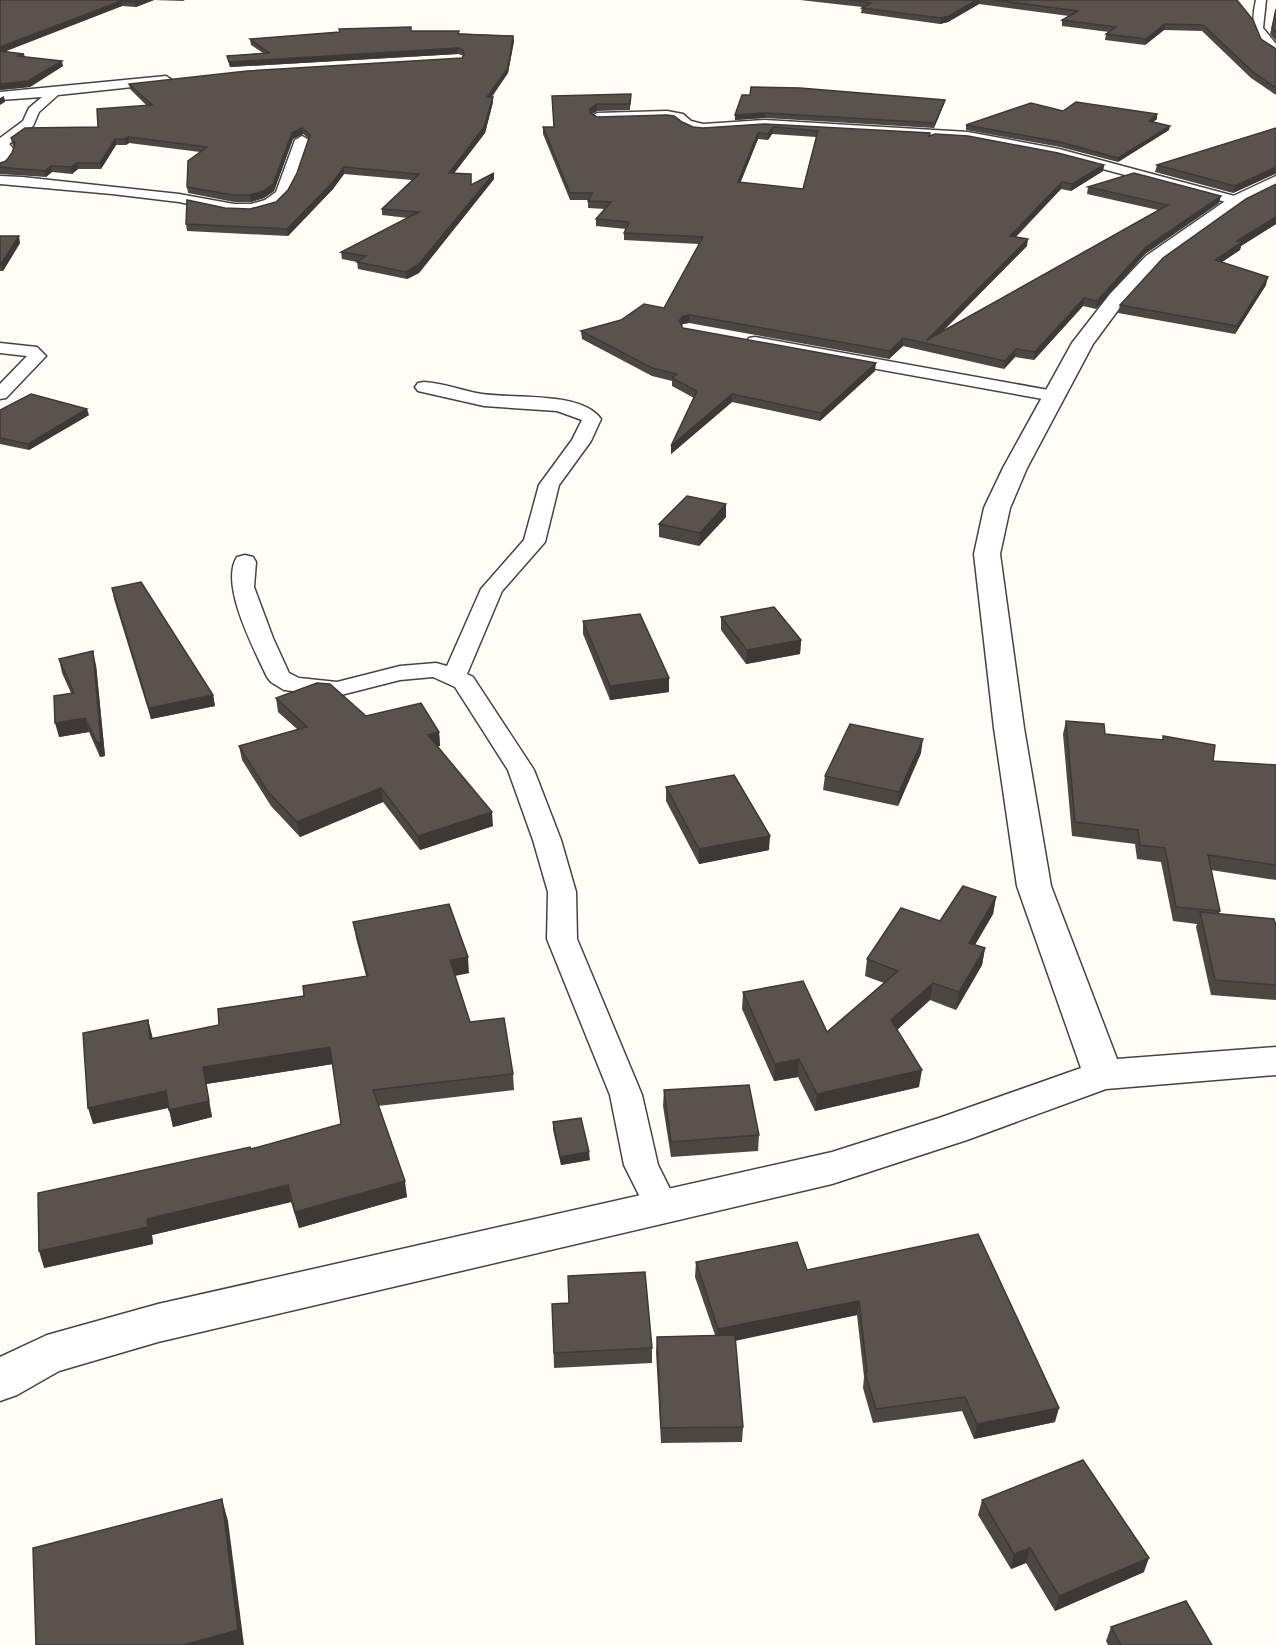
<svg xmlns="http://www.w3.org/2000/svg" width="1276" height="1645" viewBox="0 0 1276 1645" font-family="'Source Serif 4',serif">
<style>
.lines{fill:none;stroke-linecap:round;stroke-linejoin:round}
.minor-casing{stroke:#444;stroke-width:3}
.tertiary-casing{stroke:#444;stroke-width:3}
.minor{fill:#fff;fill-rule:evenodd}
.tertiary{fill:#fff;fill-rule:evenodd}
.wall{fill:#4d4742;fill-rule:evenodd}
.shaded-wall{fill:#3f3936}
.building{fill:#5a524d;stroke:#3f3936;stroke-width:1.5;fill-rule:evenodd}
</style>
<rect width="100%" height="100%" fill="#fffdf5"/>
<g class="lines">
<!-- minor casing -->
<g class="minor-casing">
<g id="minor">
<path d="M1256 0H1266L1263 28 1276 44V53C1251 45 1251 21 1256 0Z"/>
<path d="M166 76 172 80 170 83 58 95 39 112 33 126 9 144 14 149C13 158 10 166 0 168V138L23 121 29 108 42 97 0 100V92Z"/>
<polygon points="667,111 683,114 691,121 703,124 765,120 968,132 1059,149 1242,198 1244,201 1237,205 1058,157 968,140 765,128 703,132 683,127 675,120 667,119 597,121 591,117 597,113"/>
<polygon points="302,136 309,140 296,179 287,196 275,207 251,213 226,212 179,202 112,194 0,184 0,176 22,177 179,194 234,204 251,204 265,200 276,192 295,140"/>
<polygon points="755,337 1054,391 1060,392 1063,396 1060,400 1054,401 749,346 746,342 749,338"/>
<polygon points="0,343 37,347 46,356 6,398 0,399 0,384 27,356 0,353"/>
<path d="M424 382C444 383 463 391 482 394 513 399 582 391 601 419L591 441 559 485 545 542 502 591 467 674 473 677 534 770 561 840 576 892 577 939 642 1095 658 1165 680 1209 675 1219 663 1223 651 1219 624 1165 610 1095 547 939 548 892 533 840 508 770 455 687 433 677 400 680 337 696 284 690 271 682 267 677C255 651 219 584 237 557L245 555 253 557 256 562 254 587 273 638 289 673 299 678 337 682 400 666 436 663 447 666 481 589 524 540 539 485 572 440 582 420 557 411 484 406 418 391 415 387 418 383Z"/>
</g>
</g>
<!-- tertiary casing -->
<g class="tertiary-casing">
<polygon id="tertiary" points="1276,176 1276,188 1243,205 1160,264 1124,302 1093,344 1027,468 1010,508 1000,554 1024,728 1051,886 1117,1059 1276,1047 1276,1075 1106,1089 967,1140 832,1184 158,1342 59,1371 17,1395 0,1401 0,1357 47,1335 158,1304 832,1152 939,1118 1081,1068 1017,886 994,728 974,554 984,508 1003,468 1072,343 1110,294 1146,256 1231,197"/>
</g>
<!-- minor -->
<use href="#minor" class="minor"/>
<!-- tertiary -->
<use href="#tertiary" class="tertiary"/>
</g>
<!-- wall -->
<g class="wall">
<polygon points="0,0 185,0 183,1 154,0 136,7 122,6 4,52 24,54 25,57 63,66 30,87 0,90"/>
<polygon points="800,0 1237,0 1261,39 1276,49 1276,95 1251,78 1202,31 1164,30 1145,45 1105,40 1106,34 1109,32 1062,26 1062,20 1069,16 979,4 948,22 940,24 861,13 862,7"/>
<polygon points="1276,9 1276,41 1270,34"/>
<polygon points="339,29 411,31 513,36 514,41 508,73 492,97 493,97 493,102 485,133 454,173 471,185 494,173 494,179 419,273 407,279 358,269 357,262 342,259 341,252 408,218 382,215 382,209 412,180 344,174 333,189 288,236 187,231 186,224 225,208 250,209 276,202 288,190 297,173 309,139 303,134 293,139 274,191 264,198 251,202 234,202 188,193 187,187 200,152 129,143 126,145 116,145 101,169 78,169 72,174 52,172 46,177 0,174 0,167 12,153 14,146 12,144 11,138 98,127 147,106 130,89 129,84 462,58 464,56 458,54 230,67 227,56 263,53 251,45 250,39 339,32"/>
<path d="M631 94 630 110 597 111 592 114 597 117 682 122 693 127 703 128 765 124 930 136 1104 165 1103 171 1071 191 1061 189 1016 237 1027 246 943 331 1158 210 1087 194 1088 187 1219 203 1145 254 1096 309 1083 306 1034 360 1015 357 1004 369 903 346 889 359 689 323 683 324 681 326 683 328 875 371 820 421 732 402 671 454V446L694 398 672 386V381L652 376 582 339 581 331 664 308 699 244 624 240V233L626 229 596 226V219L605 209 588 208V200H570L543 134V127H554L552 96ZM772 134 816 137 803 189 740 182 758 139 768 140Z"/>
<polygon points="945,100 944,104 934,128 765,118 735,120 735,115"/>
<polygon points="1063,111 1157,114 1157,119 1153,122 1169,130 1118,162 1060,147 966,130 966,125"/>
<polygon points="1276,128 1276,175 1275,174 1233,193 1155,172 1157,165"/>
<polygon points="1276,184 1276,224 1241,246 1240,250 1222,262 1266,285 1235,334 1118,313 1120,305"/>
<polygon points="0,236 20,243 3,271 0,271"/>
<polygon points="0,410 89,415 29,450 0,444"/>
<polygon points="726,504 726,517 699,546 659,537 659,524"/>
<polygon points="112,588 213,695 215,706 151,719 114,599"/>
<polygon points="721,617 801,640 800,654 746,664 721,630"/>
<polygon points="583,621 669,678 669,692 610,700 583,634"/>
<polygon points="59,659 96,665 105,756 100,757 89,732 59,737 71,693 62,673"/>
<polygon points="276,698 366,716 439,732 440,746 438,746 493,826 420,850 383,802 300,837 271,806 242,760 239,746 297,729 278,712"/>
<polygon points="1066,721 1105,734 1213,761 1276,765 1276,880 1211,870 1220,911 1219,914 1276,926 1276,1000 1211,995 1196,927 1197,924 1173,921 1161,862 1137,859 1135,844 1072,836 1063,734"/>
<polygon points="921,753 898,806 823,790 825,776"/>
<polygon points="666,787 769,850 699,864 666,801"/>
<polygon points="996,897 993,914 975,945 985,948 982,965 956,1010 930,1000 897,1030 919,1087 815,1111 798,1077 774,1081 742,1009 743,992 827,1032 884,983 865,976 867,959 940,921"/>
<polygon points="353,922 469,973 455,976 470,1022 513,1074 514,1090 378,1106 407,1197 299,1228 291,1202 152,1235 153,1244 44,1268 251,1149 341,1124 333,1064 206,1084 212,1117 173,1127 169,1108 93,1124 148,1020 153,1039 219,1025 366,976 356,938"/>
<polygon points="664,1090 759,1135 758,1151 671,1157 663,1106"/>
<polygon points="553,1122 590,1160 561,1165 553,1130"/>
<polygon points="696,1262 807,1270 1055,1422 974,1439 962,1411 873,1423 863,1388 864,1377 857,1315 735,1341 743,1427 742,1442 661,1443 656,1352 657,1337 715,1335 695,1277"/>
<polygon points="552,1304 652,1348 652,1363 554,1368"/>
<polygon points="982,1500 1144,1572 1055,1611 1026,1563 1011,1569 978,1515"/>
<polygon points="1111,1627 1212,1645 1108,1645 1106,1641"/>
</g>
<!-- shaded-wall -->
<g class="shaded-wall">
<polygon points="141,0 154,0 136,7 135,2"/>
<polygon points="977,0 980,0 979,4 948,22 940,24 941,18"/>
<polygon points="121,1 122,6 0,53 0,47"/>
<polygon points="1165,24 1164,30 1145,45 1146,39"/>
<polygon points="513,36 514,41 508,73 487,102 487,97"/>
<polygon points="458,48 458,54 230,67 229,62"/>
<polygon points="62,61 63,66 30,87 0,90 0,84"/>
<polygon points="4,96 5,102 0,105 0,98"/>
<polygon points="493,97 493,102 485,133 449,180 449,173"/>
<polygon points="945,100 944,104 934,128 935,123"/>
<polygon points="597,104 597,111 590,115 590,109"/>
<polygon points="765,113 765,118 735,120 735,115"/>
<polygon points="1157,114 1157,119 1148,125 1149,121"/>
<polygon points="1170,126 1169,130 1118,162 1118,158"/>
<polygon points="773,127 772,134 768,140 768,134"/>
<polygon points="302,128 303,134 293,139 274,191 264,198 251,202 250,195 292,133"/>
<polygon points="758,133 758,139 738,189 738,182"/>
<polygon points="128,137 129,143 126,145 125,139"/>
<polygon points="115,139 116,145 101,169 100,163"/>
<polygon points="77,163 78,169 72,174 71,167"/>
<polygon points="1104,165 1103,171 1071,191 1072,184"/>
<polygon points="51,166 52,172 46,177 45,171"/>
<polygon points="344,167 344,174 333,189 288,236 287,229"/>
<polygon points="1276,167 1275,174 1233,193 1235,186"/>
<polygon points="494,173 494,179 419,273 407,279 406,272"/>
<polygon points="1062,182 1061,189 1009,243 1010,236"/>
<polygon points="1221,196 1219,203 1145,254 1096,309 1097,301 1146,247"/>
<polygon points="1276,217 1276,224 1241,246 1240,250 1213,268 1215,260 1237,241"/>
<polygon points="19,236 20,243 3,271 1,264"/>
<polygon points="1028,239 1027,246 930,344 927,340"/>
<polygon points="1268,277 1266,285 1235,334 1237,326"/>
<polygon points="1084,298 1083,306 1034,360 1035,352"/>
<polygon points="690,315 689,323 683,324 679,329 679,321 683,316"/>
<polygon points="903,338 903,346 889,359 890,351"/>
<polygon points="1016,349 1015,357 1004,369 1005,361"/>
<polygon points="876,363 875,371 820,421 821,413"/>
<polygon points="732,394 732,402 671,454 671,446"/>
<polygon points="87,409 89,415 29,450 28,444"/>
<polygon points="726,504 726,517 699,546 700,533"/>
<polygon points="801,640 800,654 746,664 747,650"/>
<polygon points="93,651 96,665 105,756 100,757 97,743"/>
<polygon points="669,678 669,692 610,700 610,686"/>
<polygon points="213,695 215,706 151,719 149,708"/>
<polygon points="85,718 89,732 59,737 55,723"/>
<polygon points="439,732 440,746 430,748 428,735"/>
<polygon points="923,739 921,753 898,806 899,792"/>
<polygon points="381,788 383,802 300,837 297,822"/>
<polygon points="492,812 493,826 420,850 418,836"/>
<polygon points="770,836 769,850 699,864 699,849"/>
<polygon points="996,897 993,914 966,960 969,943"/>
<polygon points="985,948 982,965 956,1010 959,992"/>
<polygon points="468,957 469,973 452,976 450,960"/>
<polygon points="933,983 930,1000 889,1037 891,1020"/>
<polygon points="148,1020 152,1036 154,1056 150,1039"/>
<polygon points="330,1047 333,1064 206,1084 212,1117 173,1127 169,1110 203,1067"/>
<polygon points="799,1059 798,1077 774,1081 775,1064"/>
<polygon points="922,1070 919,1087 815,1111 817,1094"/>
<polygon points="166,1091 170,1107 93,1124 88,1108"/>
<polygon points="589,1152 590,1160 561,1165 560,1157"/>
<polygon points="405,1181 407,1197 299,1228 295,1212"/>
<polygon points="288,1185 291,1202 152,1235 153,1244 44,1268 39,1251 147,1219"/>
<polygon points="859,1301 857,1315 717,1344 718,1329"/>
<polygon points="1059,1408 1055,1422 974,1439 977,1424"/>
<polygon points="222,1499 228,1521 244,1645 184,1645"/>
<polygon points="1030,1548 1026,1563 1011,1569 1014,1554"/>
<polygon points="1149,1558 1144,1572 1055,1611 1059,1596"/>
</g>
<!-- building -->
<g class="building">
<polygon points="0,0 141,0 135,2 121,1 0,47"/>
<polygon points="849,0 977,0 949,16 941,18 862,8 871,3"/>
<polygon points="995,0 1237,0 1253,20 1261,39 1276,49 1276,88 1253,72 1203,25 1165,24 1146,39 1106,34 1116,27 1062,20 1078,11"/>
<polygon points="1276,9 1276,33 1272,28"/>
<polygon points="411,27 411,31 459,31 458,34 513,36 508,68 487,97 493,97 484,127 449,173 471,174 471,185 494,173 418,265 406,272 357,262 366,256 341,252 419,212 382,209 419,174 344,167 332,183 287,229 186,224 187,200 225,208 250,209 276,202 288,190 297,173 310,135 302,128 292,133 273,184 263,191 250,195 233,195 187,187 188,161 207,147 128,137 125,139 115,139 100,163 77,163 71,167 51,166 45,171 0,167 0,163 6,161 12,153 15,143 11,138 25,128 98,127 97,109 152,105 129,84 247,71 462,58 464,55 463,50 458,48 229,62 227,56 269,53 250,39 340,32 339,29"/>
<polygon points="0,51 24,54 17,56 62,61 28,81 0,84"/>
<polygon points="751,87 800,88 945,100 935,123 765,113 735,115 742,95 750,95"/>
<path d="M631 94 630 104H597L590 109V113L597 117 667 115 674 116 682 122 693 127 703 128 765 124 930 133 929 136 935 134 968 136 1058 153 1104 165 1072 184 1062 182 1010 236 1028 239 927 340 1168 205 1088 187 1134 173 1221 196 1146 247 1097 301 1084 298 1035 352 1016 349 1005 361 903 338 890 351 690 315 683 316 679 321 683 328 876 363 821 413 732 394 671 446 697 391 672 378 677 374 652 368 581 331 621 320 644 304 664 308 703 237 624 233 629 222 596 219 611 202 588 201 592 193H570L543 127H554L552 96ZM773 127 818 131 803 189 738 182 758 133 768 134Z"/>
<polygon points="1076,102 1157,114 1149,121 1170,126 1118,158 1060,142 966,125 1031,103 1063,111"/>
<polygon points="1276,128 1276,167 1235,186 1157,165"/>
<polygon points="1276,184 1276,217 1237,241 1242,242 1215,260 1268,277 1237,326 1120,305 1163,258 1246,199"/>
<polygon points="0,236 19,236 1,264 0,264"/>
<polygon points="31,394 87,409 28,444 0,438 0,410"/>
<polygon points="687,496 726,504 700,533 659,524"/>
<polygon points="141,582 213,695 149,708 112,588"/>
<polygon points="774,607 801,640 747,650 721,617"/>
<polygon points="640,614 669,678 610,686 583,621"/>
<polygon points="93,651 101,742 97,743 85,718 55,723 54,696 74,693 59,659"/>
<polygon points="317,683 330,684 366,716 421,703 439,732 428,735 492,812 418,836 381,788 297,822 268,792 239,746 307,727 276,698"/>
<polygon points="1066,721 1104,724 1105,734 1163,740 1163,736 1215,745 1213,761 1276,765 1276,865 1208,855 1220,911 1176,907 1165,848 1140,845 1138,830 1075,822"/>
<polygon points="850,724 923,739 899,792 825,776"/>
<polygon points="734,775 770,836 699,849 666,787"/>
<polygon points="963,886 996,897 969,943 985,948 959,992 933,983 891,1020 922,1070 817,1094 799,1059 775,1064 743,992 803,981 827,1032 898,971 867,959 901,908 940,921"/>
<polygon points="449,904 468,957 450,960 470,1022 504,1018 513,1074 373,1090 405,1181 295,1212 288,1185 147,1219 148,1227 39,1251 38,1193 250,1147 251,1149 341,1124 330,1047 203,1067 209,1101 169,1110 166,1091 88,1108 83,1033 148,1020 150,1039 219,1025 218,1009 304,996 303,986 368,976 353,922"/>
<polygon points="1200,912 1274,919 1276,926 1276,985 1215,980"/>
<polygon points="749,1085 759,1135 671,1142 664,1090"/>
<polygon points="581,1118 589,1152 560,1157 553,1122"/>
<polygon points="978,1234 1059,1408 977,1424 965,1397 876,1409 865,1373 867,1372 859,1301 718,1329 696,1262 797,1242 807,1270"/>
<polygon points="645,1272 652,1348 554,1353 552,1304 569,1303 568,1276"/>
<polygon points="735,1335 743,1427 661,1428 657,1337"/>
<polygon points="1083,1460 1149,1558 1059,1596 1030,1548 1014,1554 982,1500"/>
<polygon points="222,1499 238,1630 184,1645 36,1645 33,1548"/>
<polygon points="1186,1601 1212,1645 1121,1645 1111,1627"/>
</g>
</svg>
